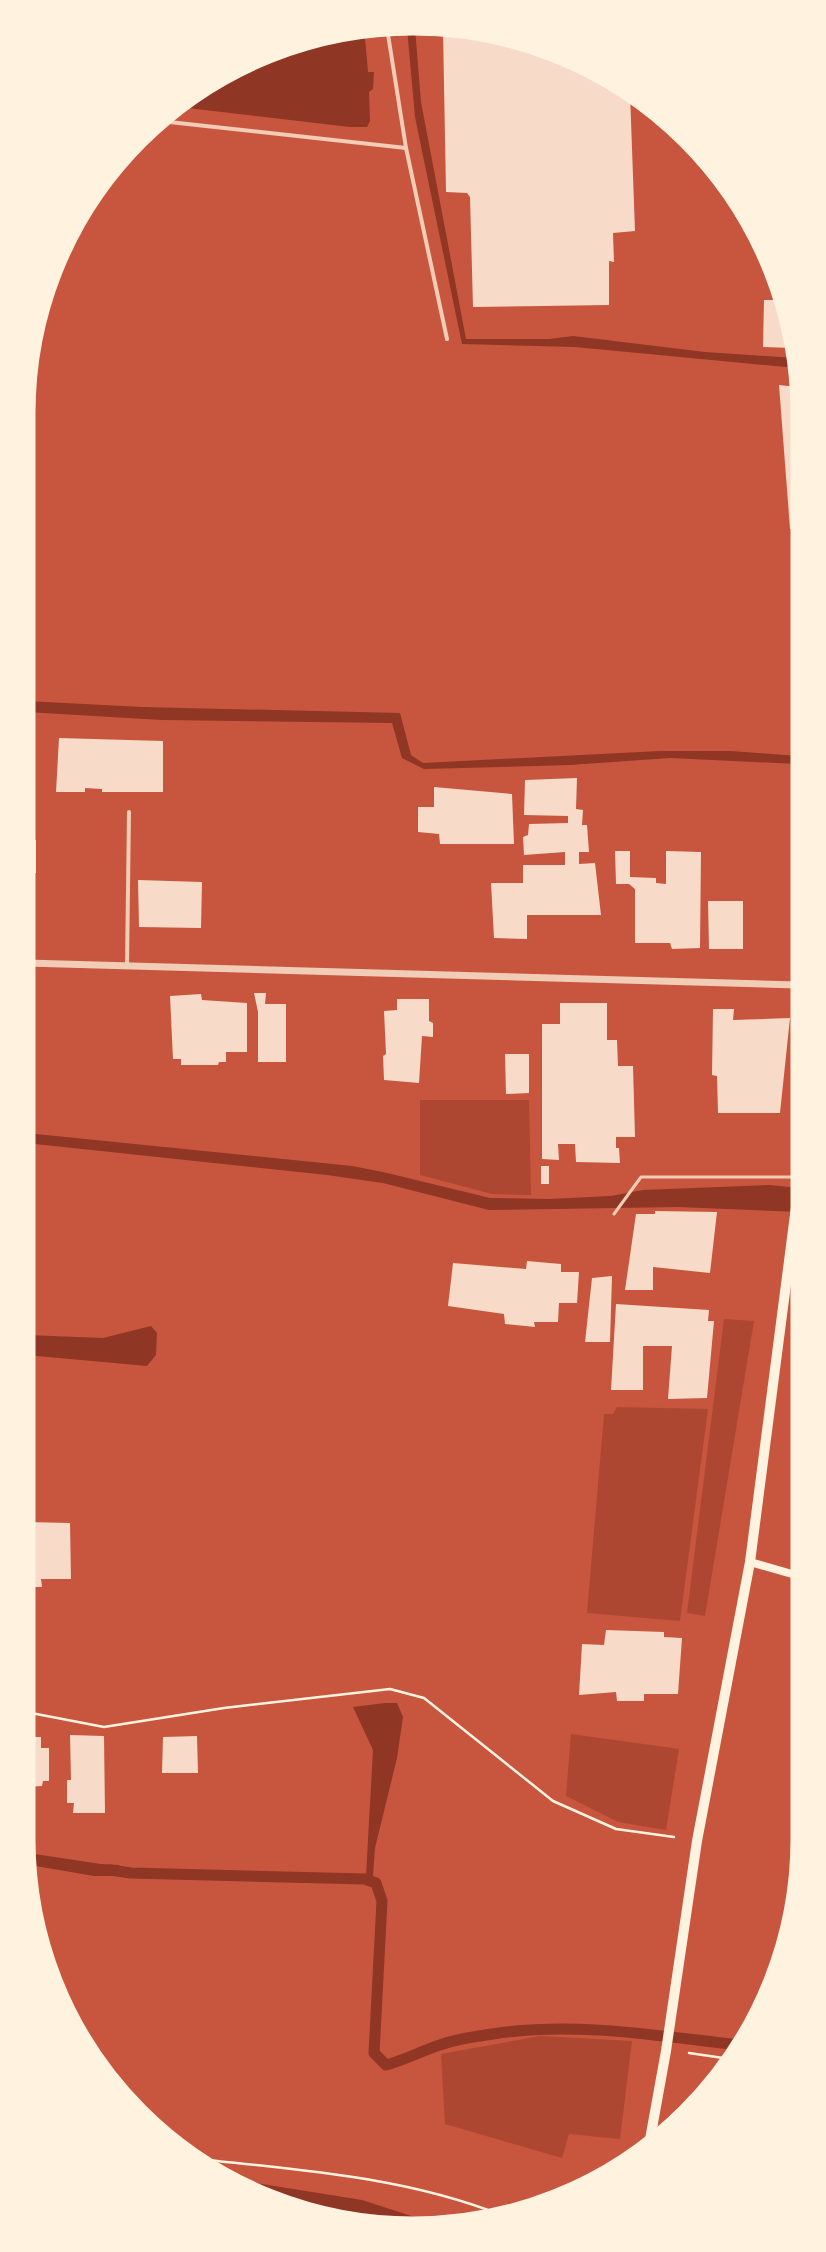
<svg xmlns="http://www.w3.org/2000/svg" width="826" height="2252" viewBox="0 0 826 2252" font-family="Jost,sans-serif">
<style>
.green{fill:#ae4732}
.water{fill:#8f3625}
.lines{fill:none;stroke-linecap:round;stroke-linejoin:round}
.stream{stroke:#8f3625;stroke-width:11}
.building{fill:#f7dbc8}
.path{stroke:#fff3e0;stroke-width:2.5}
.service{stroke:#f1ccb7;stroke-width:3}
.minor{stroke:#f1ccb7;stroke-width:4}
.tertiary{stroke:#f1ccb7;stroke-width:7}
.secondary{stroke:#fff3e0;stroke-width:8}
.primary{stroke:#fff3e0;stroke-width:10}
.rim{fill:none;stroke:#fff3e0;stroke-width:5}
</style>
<rect width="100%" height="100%" fill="#c8553d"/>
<!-- green -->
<g class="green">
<polygon points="420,1100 529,1100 531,1195 492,1194 420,1175"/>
<polygon points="724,1319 754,1321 705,1616 687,1613"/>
<polygon points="617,1407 708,1409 680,1621 587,1613 604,1414 613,1414"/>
<polygon points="571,1734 679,1749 666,1830 618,1822 566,1796"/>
<polygon points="540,2036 632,2041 620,2139 569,2134 562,2158 445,2124 441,2054"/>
</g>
<!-- water -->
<g class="water">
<polygon points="407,28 415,28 421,102 466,339 549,339 573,336 705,352 795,358 797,368 575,347 462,344 415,117"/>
<polygon points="347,33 365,38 368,72 374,72 373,89 369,92 370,121 367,127 350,127 179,107 220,78 289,46"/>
<polygon points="26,701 142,707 400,713 411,755 423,763 660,751 731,751 798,756 798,764 670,758 570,765 424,769 402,758 392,723 162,720 26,712"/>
<polygon points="26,1133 352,1166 383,1172 490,1198 549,1199 611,1196 643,1190 769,1185 799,1188 799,1212 678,1207 489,1210 383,1183 327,1175 26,1143"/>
<polygon points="151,1326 157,1333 156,1355 147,1366 26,1355 26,1335 103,1338"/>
<polygon points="385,1703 397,1703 403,1717 397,1758 375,1848 373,1876 366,1876 373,1750 353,1707"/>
<polygon points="28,1853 101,1864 119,1865 125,1876 94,1876 30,1865"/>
<polygon points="230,2179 362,2200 439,2225 362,2223 288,2205"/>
</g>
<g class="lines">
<!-- stream -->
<path class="stream" d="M110 1870 131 1873 365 1879 376 1883 382 1901 374 2053 386 2065C405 2060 421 2051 440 2045 458 2038 481 2036 499 2033 579 2022 659 2036 738 2045"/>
</g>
<!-- building -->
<g class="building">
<polygon points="443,30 505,38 504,44 522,45 522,43 630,93 635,231 613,233 614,262 609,261 609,305 473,307 470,197 467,193 446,192"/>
<polygon points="764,300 778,300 792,348 763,347"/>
<polygon points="779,385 797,387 797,529 790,529"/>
<polygon points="59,738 163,741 163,792 102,792 102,789 85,788 85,792 56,792"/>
<polygon points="577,778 576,809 583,810 582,825 587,825 589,852 579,852 579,864 595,863 601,915 527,915 527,939 494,938 491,883 523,883 523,865 565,865 565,852 524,855 523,837 528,835 529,824 568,823 568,816 524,815 525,780"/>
<polygon points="434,787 512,794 514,844 440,844 439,834 418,832 418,807 434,807"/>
<rect x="26" y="840" width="10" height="33"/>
<polygon points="615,851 630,851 630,877 656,878 656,883 666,884 666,851 701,852 700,948 672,949 670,943 635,943 635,889 629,884 616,884"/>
<polygon points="138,880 202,882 201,928 139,927"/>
<polygon points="708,901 743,901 743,949 709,949"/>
<polygon points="254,993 266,993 265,1004 286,1004 286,1062 258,1062 258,1012"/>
<polygon points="201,994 202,1000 247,1003 247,1052 226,1052 226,1062 219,1062 218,1065 181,1065 181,1059 173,1059 170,996"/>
<polygon points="397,999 429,999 429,1021 433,1023 433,1037 422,1036 419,1083 384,1080 383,1056 386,1054 384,1011 397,1010"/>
<polygon points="560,1003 607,1003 607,1040 617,1040 618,1066 633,1066 635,1137 616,1137 616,1148 619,1148 620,1163 576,1162 575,1144 558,1144 559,1160 542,1159 542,1024 560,1024"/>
<polygon points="713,1009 734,1009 733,1020 790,1018 780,1113 718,1113 717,1076 712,1075"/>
<polygon points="505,1054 529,1054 529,1093 506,1094"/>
<rect x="541" y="1166" width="8" height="18"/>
<polygon points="655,1211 717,1212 710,1273 653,1267 653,1290 625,1290 636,1214 655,1214"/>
<polygon points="527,1261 561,1264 561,1272 579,1272 577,1303 559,1303 558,1322 534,1322 535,1327 505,1324 504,1314 448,1306 453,1263 526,1269"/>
<polygon points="612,1276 610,1342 585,1342 592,1278"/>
<polygon points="616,1304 709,1310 708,1321 714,1321 707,1398 668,1399 672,1346 643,1346 643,1390 611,1390"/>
<polygon points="26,1522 70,1523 71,1579 41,1579 42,1587 26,1587"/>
<polygon points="606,1630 664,1632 664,1637 682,1638 678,1694 644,1694 644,1701 617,1701 616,1692 579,1695 582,1644 604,1645"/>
<polygon points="70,1735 104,1736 105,1813 73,1813 74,1803 67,1803 67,1780 71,1780"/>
<polygon points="197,1736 198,1773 162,1773 163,1737"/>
<polygon points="26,1737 41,1737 41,1748 49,1748 49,1781 43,1781 42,1786 26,1787"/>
</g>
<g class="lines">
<!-- path -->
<g class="path">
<polyline points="26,1712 104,1727 224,1708 390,1689 424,1698 553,1801 616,1829 674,1837"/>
<polyline points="689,2053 730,2059"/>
<path d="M198 2159C300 2170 405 2177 501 2215"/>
</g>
<!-- service -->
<polyline class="service" points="614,1214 641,1177 799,1177"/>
<!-- minor -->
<g class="minor">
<polyline points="387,28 406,148 447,339"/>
<polyline points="160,121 406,148"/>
<polyline points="127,966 129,812"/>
</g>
<!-- tertiary -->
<polyline class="tertiary" points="26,963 798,985"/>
<!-- secondary -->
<polyline class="secondary" points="750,1562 799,1576"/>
<!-- primary -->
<polyline class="primary" points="649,2145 666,2051 697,1841 750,1562 799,1184"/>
</g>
<!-- crop -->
<path d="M0 0H826V2252H0ZM413 33H413A380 380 0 0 1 793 413V1839A380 380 0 0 1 413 2219H413A380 380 0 0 1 33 1839V413A380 380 0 0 1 413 33Z" fill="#fff3e0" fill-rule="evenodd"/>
<path class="rim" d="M413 33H413A380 380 0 0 1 793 413V1839A380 380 0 0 1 413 2219H413A380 380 0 0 1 33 1839V413A380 380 0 0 1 413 33Z"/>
</svg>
